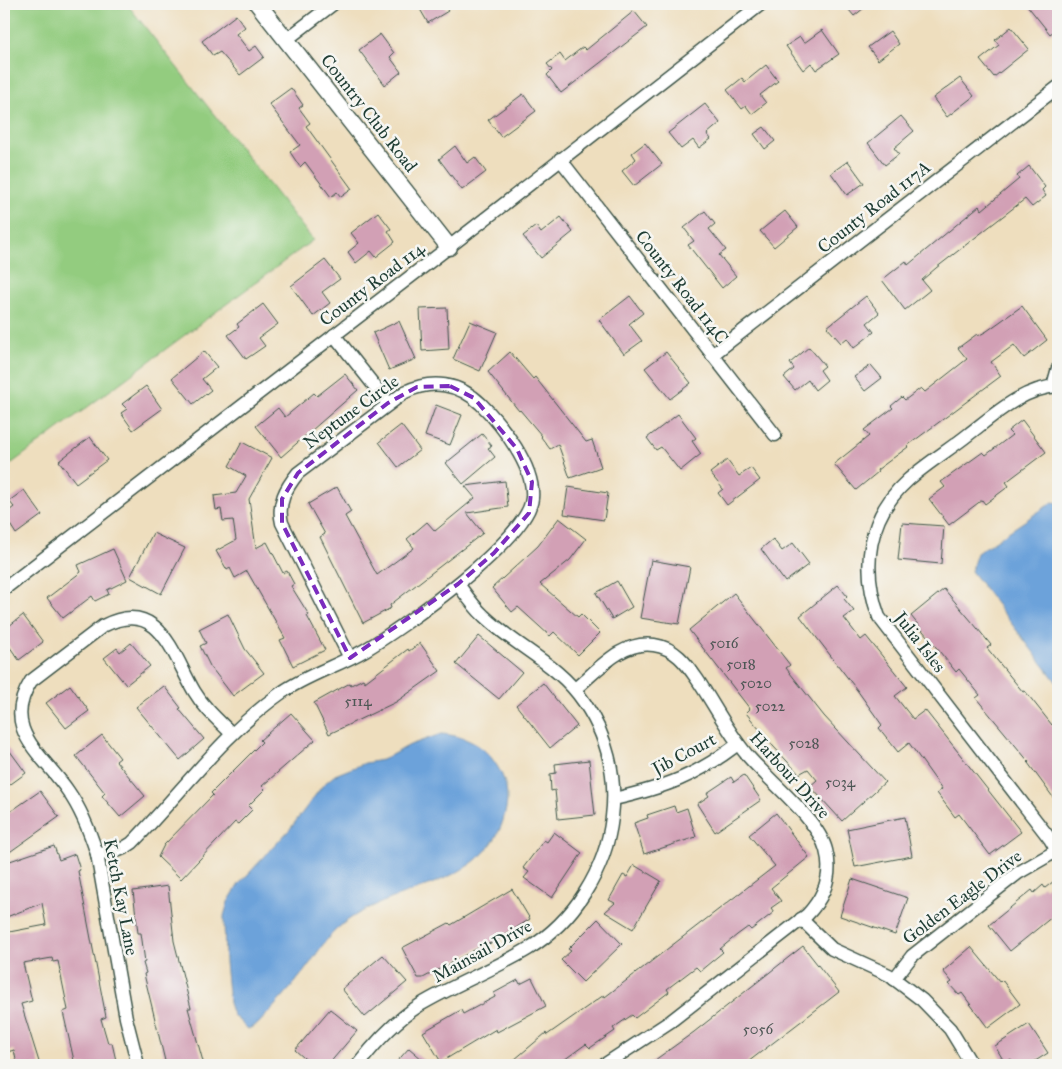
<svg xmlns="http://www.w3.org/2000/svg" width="1062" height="1069" viewBox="0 0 1062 1069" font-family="'IM FELL Great Primer',serif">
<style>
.green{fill:#93cc7f;stroke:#59845a}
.water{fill:#6ca2da;stroke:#467087}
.building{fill:#d2a0b5}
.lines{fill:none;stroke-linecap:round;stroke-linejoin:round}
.minor-casing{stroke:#3e5549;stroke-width:15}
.tertiary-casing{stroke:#3e5549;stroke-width:19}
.minor{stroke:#fff;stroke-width:12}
.tertiary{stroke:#fff;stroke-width:16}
.marked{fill:none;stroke:#7b2cbf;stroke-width:4;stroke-dasharray:10 6;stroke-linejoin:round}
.labels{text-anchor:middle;stroke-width:5;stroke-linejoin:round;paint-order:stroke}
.number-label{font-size:15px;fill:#4c5654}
.street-label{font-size:18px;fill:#1f3d34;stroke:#f6f6f2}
</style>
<rect width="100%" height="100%" fill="#f6f6f2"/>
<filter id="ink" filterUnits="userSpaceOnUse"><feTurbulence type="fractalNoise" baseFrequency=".02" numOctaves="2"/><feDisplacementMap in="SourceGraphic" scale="10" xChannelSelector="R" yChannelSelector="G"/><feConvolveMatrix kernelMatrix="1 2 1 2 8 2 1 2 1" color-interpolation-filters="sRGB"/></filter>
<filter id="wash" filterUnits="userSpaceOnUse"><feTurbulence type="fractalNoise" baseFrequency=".0096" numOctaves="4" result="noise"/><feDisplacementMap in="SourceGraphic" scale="20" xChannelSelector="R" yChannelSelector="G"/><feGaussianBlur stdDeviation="1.12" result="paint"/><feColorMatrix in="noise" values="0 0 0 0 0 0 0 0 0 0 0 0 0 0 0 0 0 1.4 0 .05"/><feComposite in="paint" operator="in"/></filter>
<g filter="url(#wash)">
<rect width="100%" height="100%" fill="#eedebe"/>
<!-- green -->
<polygon class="green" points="4,4 127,4 313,240 4,469"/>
<!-- water -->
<g class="water">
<polygon points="1053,502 1058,503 1058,684 971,571 977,553"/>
<path d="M441 734C460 735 481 743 493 760 505 776 510 793 505 813 488 891 388 883 338 928 324 940 316 956 305 970 291 989 274 1006 258 1024L248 1029 233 1015 229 1003 225 962 224 916 228 902 239 884 290 829 323 785 335 775 365 763 382 760 410 745Z"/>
</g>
<g id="blocks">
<!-- building -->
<g class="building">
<polygon points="417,4 443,4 448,11 428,23"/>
<polygon points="844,4 869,4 854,16"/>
<polygon points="1026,4 1058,4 1058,28 1050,34"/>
<polygon points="634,11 647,27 561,93 547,75 552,70 547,64 560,54 565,61 583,47 586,50"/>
<polygon points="236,15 245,27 236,34 249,51 256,46 264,57 240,75 220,52 213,56 202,41"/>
<polygon points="1011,27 1029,49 994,77 980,60 999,45 995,40"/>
<polygon points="822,30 839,54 816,70 811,63 803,70 786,46 800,37 804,43"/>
<polygon points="890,31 899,44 878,60 868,47"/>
<polygon points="380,34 394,53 390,57 401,72 385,85 359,50"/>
<polygon points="766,65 778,81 760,95 766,103 752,114 746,106 742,109 727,90 742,78 745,82"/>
<polygon points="960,78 974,96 947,117 933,98"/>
<polygon points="291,88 303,105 299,108 310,123 306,126 352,189 341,197 337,192 331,197 305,162 300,167 290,152 300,145 269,104"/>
<polygon points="523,94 536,111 501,137 488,120"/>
<polygon points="705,104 720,123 707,134 711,139 699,148 693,140 681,149 668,133"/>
<polygon points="901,116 914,131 894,148 899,154 885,165 868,143"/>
<polygon points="764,127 775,141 765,149 754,134"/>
<polygon points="645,143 662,164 634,186 622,171 636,159 632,153"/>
<polygon points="455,146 467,163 475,157 486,172 462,190 439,159"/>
<polygon points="848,161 864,183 847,195 831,173"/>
<polygon points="1029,166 1045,187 1042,190 1046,196 1032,207 1025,199 936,268 922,280 930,290 905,310 882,280 906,261 908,265 979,206 982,210 1019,179 1017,176"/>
<polygon points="705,211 715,224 709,229 726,250 719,255 736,276 722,288 688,245 694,241 684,228"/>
<polygon points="785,211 798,227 774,247 760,231"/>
<polygon points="378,212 391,229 388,231 395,242 376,257 371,251 356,263 348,252 359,243 351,233"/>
<polygon points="561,217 573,232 541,258 523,236 536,226 541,233"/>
<polygon points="325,260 340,279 322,292 330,303 313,316 291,286"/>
<polygon points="630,296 643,313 629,324 642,341 624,354 599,320"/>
<polygon points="866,296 879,313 867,323 874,332 854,348 847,338 841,343 827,327"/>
<polygon points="263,304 278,324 259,338 265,346 246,359 228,335 239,327 237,324"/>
<polygon points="1022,306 1047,340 1024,358 1014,345 991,362 1001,376 907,446 908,447 877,470 878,472 856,490 834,464 869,436 864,430 893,408 891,406 902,397 905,400 921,388 925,392 967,359 958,348 977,334 978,336 987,331"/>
<polygon points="447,308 449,349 422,351 420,309"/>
<polygon points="399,321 416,359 389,370 373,333"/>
<polygon points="470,321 497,332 480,371 453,359"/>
<polygon points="809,347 825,366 820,370 827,380 815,390 808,380 795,390 784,377 794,369 790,363"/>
<polygon points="204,351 217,367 202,379 211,390 193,404 172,378"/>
<polygon points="510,352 533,379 535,377 586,442 592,440 601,467 570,478 558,444 550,449 541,437 542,436 520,410 519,411 488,372"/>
<polygon points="666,352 691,383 670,399 645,368"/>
<polygon points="871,365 882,378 865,391 854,377"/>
<polygon points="345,374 358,390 281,457 256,426 278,408 285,417 314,393 317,396"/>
<polygon points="146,386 162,409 133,430 121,413 127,409 122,404"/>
<polygon points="436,405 462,415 450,445 425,436"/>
<polygon points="678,414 696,438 692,441 701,454 680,471 661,447 656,450 647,438"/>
<polygon points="1022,420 1046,452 1006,482 1009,486 985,504 982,500 949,525 929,499 945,487 941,482 983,452 986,455 1012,435 1008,431"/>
<polygon points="401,425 420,450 398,467 379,442"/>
<polygon points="482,434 492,446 488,448 495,457 463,484 446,463"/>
<polygon points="90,437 107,460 76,483 59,461"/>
<polygon points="242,442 272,458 249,499 256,548 267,542 283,573 287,571 294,584 291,586 309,615 307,616 325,650 293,666 280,640 285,638 247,571 235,578 230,568 227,570 216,551 236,540 233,520 223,521 221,509 216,510 214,496 236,493 246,476 229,466"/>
<polygon points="727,460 739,476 751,468 760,480 727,505 718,493 723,489 710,473"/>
<polygon points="505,481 508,507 467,513 483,533 390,605 391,608 363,623 320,537 325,534 308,504 337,487 351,512 345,516 377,575 414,548 407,539 427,522 435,531 475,498 465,486"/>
<polygon points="568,487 608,493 604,520 564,514"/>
<polygon points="24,490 42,515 16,534 4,515 14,507 9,501"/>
<polygon points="559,518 586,539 570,560 540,584 578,617 581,614 600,633 578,655 554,632 550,636 518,607 512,612 492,588 538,546"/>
<polygon points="902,523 944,526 941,564 898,560"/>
<polygon points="153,533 185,548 161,594 130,577"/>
<polygon points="773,539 782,551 793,543 809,564 785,582 761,549"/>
<polygon points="113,549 127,580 107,590 109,594 95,601 92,596 63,618 47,598 81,572 78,565"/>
<polygon points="651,560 690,567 679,624 640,618"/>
<polygon points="617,581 632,607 612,619 596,593"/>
<polygon points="838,585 847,596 844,599 854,611 844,618 861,640 866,636 907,687 895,696 913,719 925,710 1021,832 990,855 959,814 955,817 937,793 942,789 909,743 898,752 879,728 882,725 857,690 800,616"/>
<polygon points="944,589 973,623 991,645 987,648 1023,692 1025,691 1052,725 1058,720 1058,804 1028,763 1029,762 976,698 980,695 959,669 956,672 911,616"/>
<polygon points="734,593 790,665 786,668 824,716 885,782 842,821 810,786 817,780 808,769 799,774 773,746 746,713 750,709 689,630"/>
<polygon points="228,614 245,649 264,673 233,696 210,666 200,646 206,643 199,629"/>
<polygon points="23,615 43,642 19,660 4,639 4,630"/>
<polygon points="479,636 522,672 499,699 456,664"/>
<polygon points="131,643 150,666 126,685 104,658 117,648 120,652"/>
<polygon points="420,643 440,671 396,702 329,734 314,703 350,683 351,685 363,679 365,682 408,649 409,651"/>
<polygon points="543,683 577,726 550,748 516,705"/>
<polygon points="70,685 89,711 66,728 46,703"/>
<polygon points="164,686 181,708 179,709 204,739 180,760 136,707"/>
<polygon points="291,713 315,740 262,786 265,789 248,806 252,810 238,824 235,822 181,879 158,857 164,845 213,795 211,793 262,742 260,740"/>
<polygon points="102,735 120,758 116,761 145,796 120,817 102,796 105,793 76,756"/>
<polygon points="4,743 26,773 4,789"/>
<polygon points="589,760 595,815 558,819 555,790 551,791 550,774 556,773 555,764"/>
<polygon points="744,775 761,800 715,832 697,804 709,796 707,793 731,777 734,782"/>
<polygon points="40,791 59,817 4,856 4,816"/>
<polygon points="674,806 676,812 687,808 696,837 644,854 634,823 648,818 647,815"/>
<polygon points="776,813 809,857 771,888 781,901 771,908 774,912 751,930 748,927 737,935 720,949 723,952 700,971 696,967 667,989 669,992 635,1018 632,1015 613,1028 615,1031 590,1048 586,1044 557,1065 508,1065 546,1033 547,1035 604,995 605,997 775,866 749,835"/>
<polygon points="905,817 912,856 855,867 847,829"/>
<polygon points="554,832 582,853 552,898 524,878 529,872 523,868 544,840 547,842"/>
<polygon points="54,846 59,860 75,854 80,870 78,871 106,1017 101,1019 108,1043 112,1043 117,1065 75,1065 63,1012 68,1010 58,961 53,962 52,958 23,963 32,1001 21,1004 40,1065 17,1065 14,1050 4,1053 4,933 46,925 42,903 4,918 4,863"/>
<polygon points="634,865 661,881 633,929 605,912 615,903 609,900 623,875 627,877"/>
<polygon points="1058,878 1058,912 1010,951 989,925 1032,890 1034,893 1043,885 1045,888"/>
<polygon points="852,879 908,898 895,935 840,916"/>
<polygon points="168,886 174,941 191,1008 188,1008 204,1065 166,1065 144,974 146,973 143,963 145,962 141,933 138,933 133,891"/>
<polygon points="512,889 530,919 494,942 482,946 423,978 418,978 402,948 449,923 451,925"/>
<polygon points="598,919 622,944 583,982 561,960 571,951 568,949"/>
<polygon points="803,946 839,992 808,1016 744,1065 648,1065 694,1032"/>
<polygon points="971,947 1000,982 1002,980 1020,1004 988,1028 962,993 959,995 949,984 952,982 943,971"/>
<polygon points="383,955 407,982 365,1017 342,989"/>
<polygon points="532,978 546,1006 497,1032 496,1029 441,1062 423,1032 461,1010 463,1014 495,997 494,993 518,980 520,984"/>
<polygon points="330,1009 357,1031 328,1065 312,1065 295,1050"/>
<polygon points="1029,1024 1048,1053 1029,1065 1015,1065 1011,1059 1005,1063 995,1046"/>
<polygon points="409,1048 429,1065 394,1065"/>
</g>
</g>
</g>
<g filter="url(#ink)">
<use href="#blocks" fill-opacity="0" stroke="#3e5549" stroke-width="1"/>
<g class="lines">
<!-- minor casing -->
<g class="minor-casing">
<g id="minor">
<polyline points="286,40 333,4"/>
<polyline points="560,159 775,435"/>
<polyline points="334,335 388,403"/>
<polyline points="712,355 1058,87"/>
<polyline points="1053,386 1058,368"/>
<polyline points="4,589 449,247 761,4"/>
<path d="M575 689C598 670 622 640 654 645 675 648 686 663 697 679 714 704 727 731 747 755 769 781 818 819 826 850 833 875 824 897 807 915L671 1021 604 1065"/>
<path d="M614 799C666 787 696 776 738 744"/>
<path d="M1057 851 1050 839 879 617C861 568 867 517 908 480 927 463 949 450 969 434 995 414 1023 388 1058 386"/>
<path d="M97 854C111 853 121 851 132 843 181 793 223 734 281 693 306 675 338 666 365 650 402 628 529 539 532 498 535 467 502 425 481 404 459 383 432 379 405 392L298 473C286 488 277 503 282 523L350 658"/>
<polyline points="801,919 832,949 889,975 922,1000 950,1029 972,1065"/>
<polyline points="894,979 912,956 1018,873 1058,850"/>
<path d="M138 1065 126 1018 97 854C90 832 82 811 68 791 43 754 0 730 31 681L103 626C159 597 172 653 194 691 204 708 218 720 232 734"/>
<path d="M358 1065C375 1043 396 1020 420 1005 455 984 493 970 528 949 574 921 606 870 612 817 617 776 607 736 584 702 559 664 516 647 484 616 474 607 466 595 458 584"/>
</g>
</g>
<!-- tertiary casing -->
<g class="tertiary-casing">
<polyline id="tertiary" points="258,4 449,247"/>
</g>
<!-- minor -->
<use href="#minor" class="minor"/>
<!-- tertiary -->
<use href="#tertiary" class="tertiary"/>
</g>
</g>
<!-- marked area -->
<path class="marked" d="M450 386 474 398 517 449 532 482 529 513 494 553 458 584 350 658 282 523V499L298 473 388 403 417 387Z"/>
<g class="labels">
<!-- number labels -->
<g class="number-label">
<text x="724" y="648">5016</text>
<text x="741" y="669">5018</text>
<text x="756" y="688">5020</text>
<text x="358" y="706">5114</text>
<text x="770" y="711">5022</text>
<text x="804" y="748">5028</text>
<text x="840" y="787">5034</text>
<text x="758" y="1034">5056</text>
</g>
<!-- street labels -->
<g class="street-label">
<text transform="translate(369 113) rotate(52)" y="6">Country Club Road</text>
<text transform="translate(874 207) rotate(-38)" y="6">County Road 117A</text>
<text transform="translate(372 284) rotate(-37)" y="6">County Road 114</text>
<text transform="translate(682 287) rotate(52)" y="6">County Road 114C</text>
<text transform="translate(351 412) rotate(-36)" y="6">Neptune Circle</text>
<text transform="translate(920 642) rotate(52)" y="6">Julia Isles</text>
<text transform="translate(684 754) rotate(-28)" y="6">Jib Court</text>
<text transform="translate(790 775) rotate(48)" y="6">Harbour Drive</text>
<text transform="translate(121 897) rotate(79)" y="6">Ketch Kay Lane</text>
<text transform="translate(962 897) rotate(-37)" y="6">Golden Eagle Drive</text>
<text transform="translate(482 951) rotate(-29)" y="6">Mainsail Drive</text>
</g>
</g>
<!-- margin -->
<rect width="1062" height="1069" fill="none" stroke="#f6f6f2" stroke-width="20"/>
</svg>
